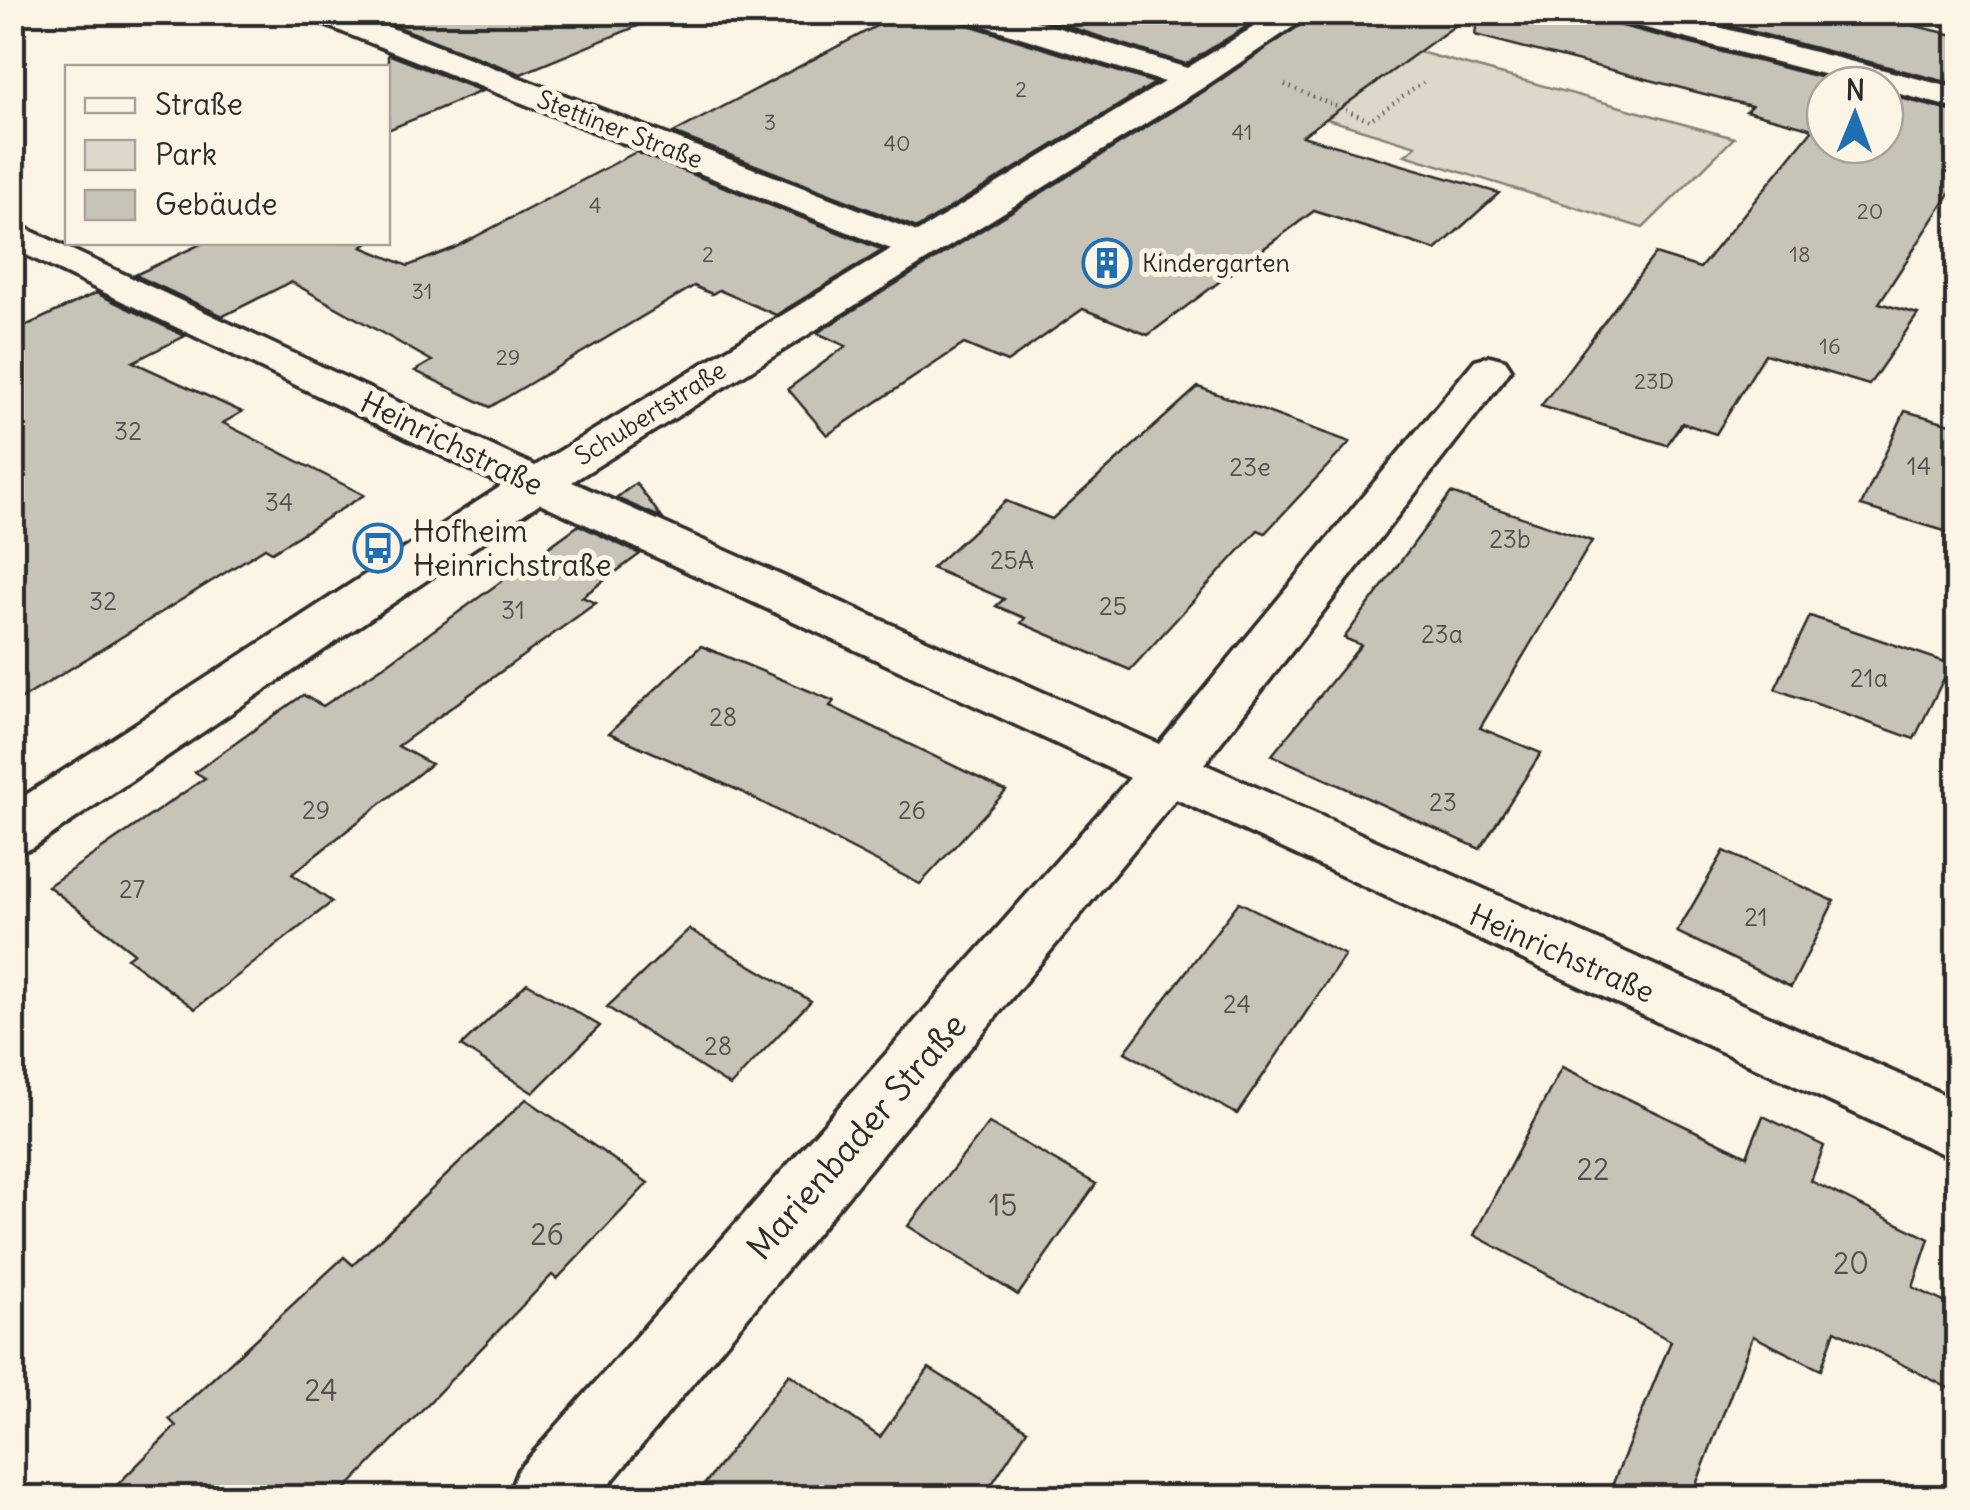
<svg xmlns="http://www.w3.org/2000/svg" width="1970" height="1510" font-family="Delius,sans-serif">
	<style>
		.green { fill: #ded8ca; stroke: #84827a; stroke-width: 2.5 }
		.building { fill: #c8c3b7; stroke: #2b2b2b; stroke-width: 2.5 }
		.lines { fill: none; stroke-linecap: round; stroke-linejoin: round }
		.minor-casing { stroke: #2b2b2b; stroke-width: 7 }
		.path { stroke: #2b2b2b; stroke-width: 4; stroke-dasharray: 1 5; stroke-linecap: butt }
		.minor { fill: #fcf5e5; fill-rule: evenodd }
		.labels { text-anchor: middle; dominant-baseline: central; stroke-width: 10; stroke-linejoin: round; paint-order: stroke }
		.far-number-label { font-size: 22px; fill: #52514e }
		.far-street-label { font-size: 25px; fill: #2b2b2b; stroke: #fcf5e5 }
		.far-poi-label { font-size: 25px; fill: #2b2b2b; stroke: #fcf5e5; text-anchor: start }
		.number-label { font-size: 25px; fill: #52514e }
		.street-label { font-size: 30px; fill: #2b2b2b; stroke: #fcf5e5 }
		.poi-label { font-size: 30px; fill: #2b2b2b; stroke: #fcf5e5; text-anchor: start }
		.near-number-label { font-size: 30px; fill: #52514e }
		.near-street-label { font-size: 35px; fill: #2b2b2b; stroke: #fcf5e5 }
	</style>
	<rect width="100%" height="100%" fill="#fcf5e5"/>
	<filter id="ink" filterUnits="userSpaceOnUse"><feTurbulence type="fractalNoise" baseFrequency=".01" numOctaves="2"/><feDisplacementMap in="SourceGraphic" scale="20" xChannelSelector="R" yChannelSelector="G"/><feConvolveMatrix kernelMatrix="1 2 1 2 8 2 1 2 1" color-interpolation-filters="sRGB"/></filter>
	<g filter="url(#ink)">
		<!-- green -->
		<polygon class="green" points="1372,39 1734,138 1643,228 1405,155 1416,146 1215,85"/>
		<!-- building -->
		<g class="building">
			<polygon points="388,12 667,12 667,14 521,74 388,23"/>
			<polygon points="903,12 956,12 962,23 1155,83 917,228 673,133"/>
			<polygon points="1022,12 1270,12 1186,64"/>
			<polygon points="1319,12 1474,12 1302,136 1499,193 1436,250 1314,211 1148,335 1083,309 1007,362 964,344 827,435 788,389 846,346 817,333 1206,90"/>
			<polygon points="1478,12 1604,12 1610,23 1850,85 1825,85 1825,145 1885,145 1885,94 1958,113 1958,181 1879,303 1918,314 1869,385 1765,354 1716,434 1682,423 1667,445 1541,406 1655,254 1700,268 1813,129 1746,111 1751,106 1475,35"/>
			<polygon points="1677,12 1857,12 1958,36 1958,85"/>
			<polygon points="388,54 482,91 388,130"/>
			<polygon points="636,152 883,250 776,315 719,290 712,294 694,286 490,407 415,371 432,361 291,282 223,316 135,275 205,242 370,242 362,247 408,266 454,248"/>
			<polygon points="96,293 185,336 133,362 242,412 223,423 364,495 272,552 265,548 12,705 12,332"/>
			<polygon points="1198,387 1350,442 1265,533 1258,530 1130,670 1021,623 1025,618 996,606 1004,599 932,568 1006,501 1052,519"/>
			<polygon points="1905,411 1958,426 1958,535 1861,506"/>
			<polygon points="636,483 662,518 616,498"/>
			<polygon points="1451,493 1592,541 1480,728 1541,753 1480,849 1272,755 1361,645 1344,638"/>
			<polygon points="579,525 640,554 582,597 596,603 398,746 431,764 292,874 332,902 195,1009 127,958 134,953 48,886 205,778 195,772 303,695 323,706 387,664"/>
			<polygon points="1810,616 1951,664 1914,739 1775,689"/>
			<polygon points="701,646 834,701 830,706 1006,791 920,884 740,791 609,733"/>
			<polygon points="1724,851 1834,901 1791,987 1677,932"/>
			<polygon points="1239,902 1345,955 1237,1114 1125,1052"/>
			<polygon points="689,929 811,1001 730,1086 607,1007"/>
			<polygon points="527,983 600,1026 533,1093 461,1046"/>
			<polygon points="1562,1067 1747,1156 1763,1116 1824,1146 1811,1181 1929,1239 1913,1287 1958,1309 1958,1393 1835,1330 1821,1370 1753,1336 1691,1498 1607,1498 1671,1341 1474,1235"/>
			<polygon points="526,1099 648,1183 557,1279 552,1275 337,1498 104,1498 176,1426 169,1419 344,1257 353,1265"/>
			<polygon points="989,1123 1096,1184 1018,1295 908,1226"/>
			<polygon points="929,1368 1027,1430 983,1498 694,1498 789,1374 880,1437"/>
		</g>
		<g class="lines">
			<!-- minor casing -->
			<g class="minor-casing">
				<g id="minor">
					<polygon points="306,12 350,12 917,232 1164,82 963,19 959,12 1008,12 1187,68 1278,12 1315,12 1204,87 572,482 1159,744 1475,360 1490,356 1505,360 1511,369 1505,378 1204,764 1958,1101 1958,1161 1176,799 598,1498 507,1498 518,1470 1130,778 540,503 32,848 12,854 12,804 503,485 12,248 12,222 535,466 891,249 310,19"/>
					<polygon points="1607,12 1660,12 1958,89 1958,109 1885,90 1885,85 1865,85 1611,19"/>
				</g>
			</g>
			<!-- path -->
			<polyline class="path" points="1285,85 1370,120 1423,82"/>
			<!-- minor -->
			<use href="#minor" class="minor"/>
		</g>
	</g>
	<!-- icons -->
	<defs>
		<g id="building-ring" transform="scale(2.5)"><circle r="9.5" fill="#fcf5e5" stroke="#1f6fb2" stroke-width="1.5"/><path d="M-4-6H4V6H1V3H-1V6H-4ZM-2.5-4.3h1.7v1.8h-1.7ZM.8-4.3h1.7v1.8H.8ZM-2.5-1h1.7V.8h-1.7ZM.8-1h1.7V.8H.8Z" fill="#1f6fb2"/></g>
		<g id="bus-ring" transform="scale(2.5)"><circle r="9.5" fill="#fcf5e5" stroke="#1f6fb2" stroke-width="1.5"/><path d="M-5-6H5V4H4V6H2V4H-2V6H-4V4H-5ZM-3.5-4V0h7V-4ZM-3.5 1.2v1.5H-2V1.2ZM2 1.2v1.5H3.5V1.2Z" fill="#1f6fb2"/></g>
	</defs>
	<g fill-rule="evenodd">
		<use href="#building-ring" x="1107" y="263"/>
		<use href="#bus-ring" x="378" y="548"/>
	</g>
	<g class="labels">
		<!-- far-number labels -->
		<g class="far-number-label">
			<text x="1021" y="89">2</text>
			<text x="770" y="122">3</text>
			<text x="1242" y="132">41</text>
			<text x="897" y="143">40</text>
			<text x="595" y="205">4</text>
			<text x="1870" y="211">20</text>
			<text x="708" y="254">2</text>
			<text x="1800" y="254">18</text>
			<text x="422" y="291">31</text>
			<text x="1830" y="346">16</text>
			<text x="508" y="357">29</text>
			<text x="1654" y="381">23D</text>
		</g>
		<!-- far-street labels -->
		<g class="far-street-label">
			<text transform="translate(620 129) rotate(21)">Stettiner Straße</text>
			<text transform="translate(650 413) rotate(-32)">Schubertstraße</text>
		</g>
		<!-- far-poi labels -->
		<g class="far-poi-label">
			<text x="1142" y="263">Kindergarten</text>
		</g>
		<!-- number labels -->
		<g class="number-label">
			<text x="128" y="431">32</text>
			<text x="1919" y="466">14</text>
			<text x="1250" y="467">23e</text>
			<text x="279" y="502">34</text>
			<text x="1510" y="539">23b</text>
			<text x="1012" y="560">25A</text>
			<text x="103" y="601">32</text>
			<text x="1113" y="606">25</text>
			<text x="513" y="610">31</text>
			<text x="1442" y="634">23a</text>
			<text x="1869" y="678">21a</text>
			<text x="723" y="717">28</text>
			<text x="1443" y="802">23</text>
			<text x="316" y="810">29</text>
			<text x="912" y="810">26</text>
			<text x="132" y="889">27</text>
			<text x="1756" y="917">21</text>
			<text x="1237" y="1004">24</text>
			<text x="718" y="1046">28</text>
		</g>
		<!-- street labels -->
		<g class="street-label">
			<text transform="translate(452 443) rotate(26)">Heinrichstraße</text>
			<text transform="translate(1562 953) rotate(24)">Heinrichstraße</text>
		</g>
		<!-- poi labels -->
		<g class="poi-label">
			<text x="413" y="531">Hofheim<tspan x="413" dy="34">Heinrichstraße</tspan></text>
		</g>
		<!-- near-number labels -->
		<g class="near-number-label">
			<text x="1593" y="1169">22</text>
			<text x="1003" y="1205">15</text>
			<text x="547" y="1234">26</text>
			<text x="1851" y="1263">20</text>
			<text x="321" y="1390">24</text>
		</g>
		<!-- near-street labels -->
		<g class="near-street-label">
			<text transform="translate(856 1136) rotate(-49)">Marienbader Straße</text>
		</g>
	</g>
	<!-- margin -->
	<rect width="1970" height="1510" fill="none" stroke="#fcf5e5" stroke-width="50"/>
	<rect x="25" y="25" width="1920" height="1460" fill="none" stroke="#2b2b2b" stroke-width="4" filter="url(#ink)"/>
	<!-- legend -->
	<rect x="65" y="65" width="325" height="180" fill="#fcf5e5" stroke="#a8a49b" stroke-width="2.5"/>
	<rect x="85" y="98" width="50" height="15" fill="#fcf5e5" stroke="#a8a49b" stroke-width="2.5"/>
	<text x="155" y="115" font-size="30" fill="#2b2b2b">Straße</text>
	<rect x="85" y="140" width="50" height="30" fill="#ded8ca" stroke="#a8a49b" stroke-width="2.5"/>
	<text x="155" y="165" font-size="30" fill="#2b2b2b">Park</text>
	<rect x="85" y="190" width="50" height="30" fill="#c8c3b7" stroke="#a8a49b" stroke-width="2.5"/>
	<text x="155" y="215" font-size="30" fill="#2b2b2b">Gebäude</text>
	<!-- north arrow -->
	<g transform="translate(1855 115) rotate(1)"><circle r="48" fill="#fcf5e5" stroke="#a8a49b" stroke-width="2.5"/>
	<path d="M0-8L18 38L0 25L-18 38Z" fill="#1f6fb2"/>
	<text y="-15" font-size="28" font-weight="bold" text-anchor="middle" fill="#2b2b2b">N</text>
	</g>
</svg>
